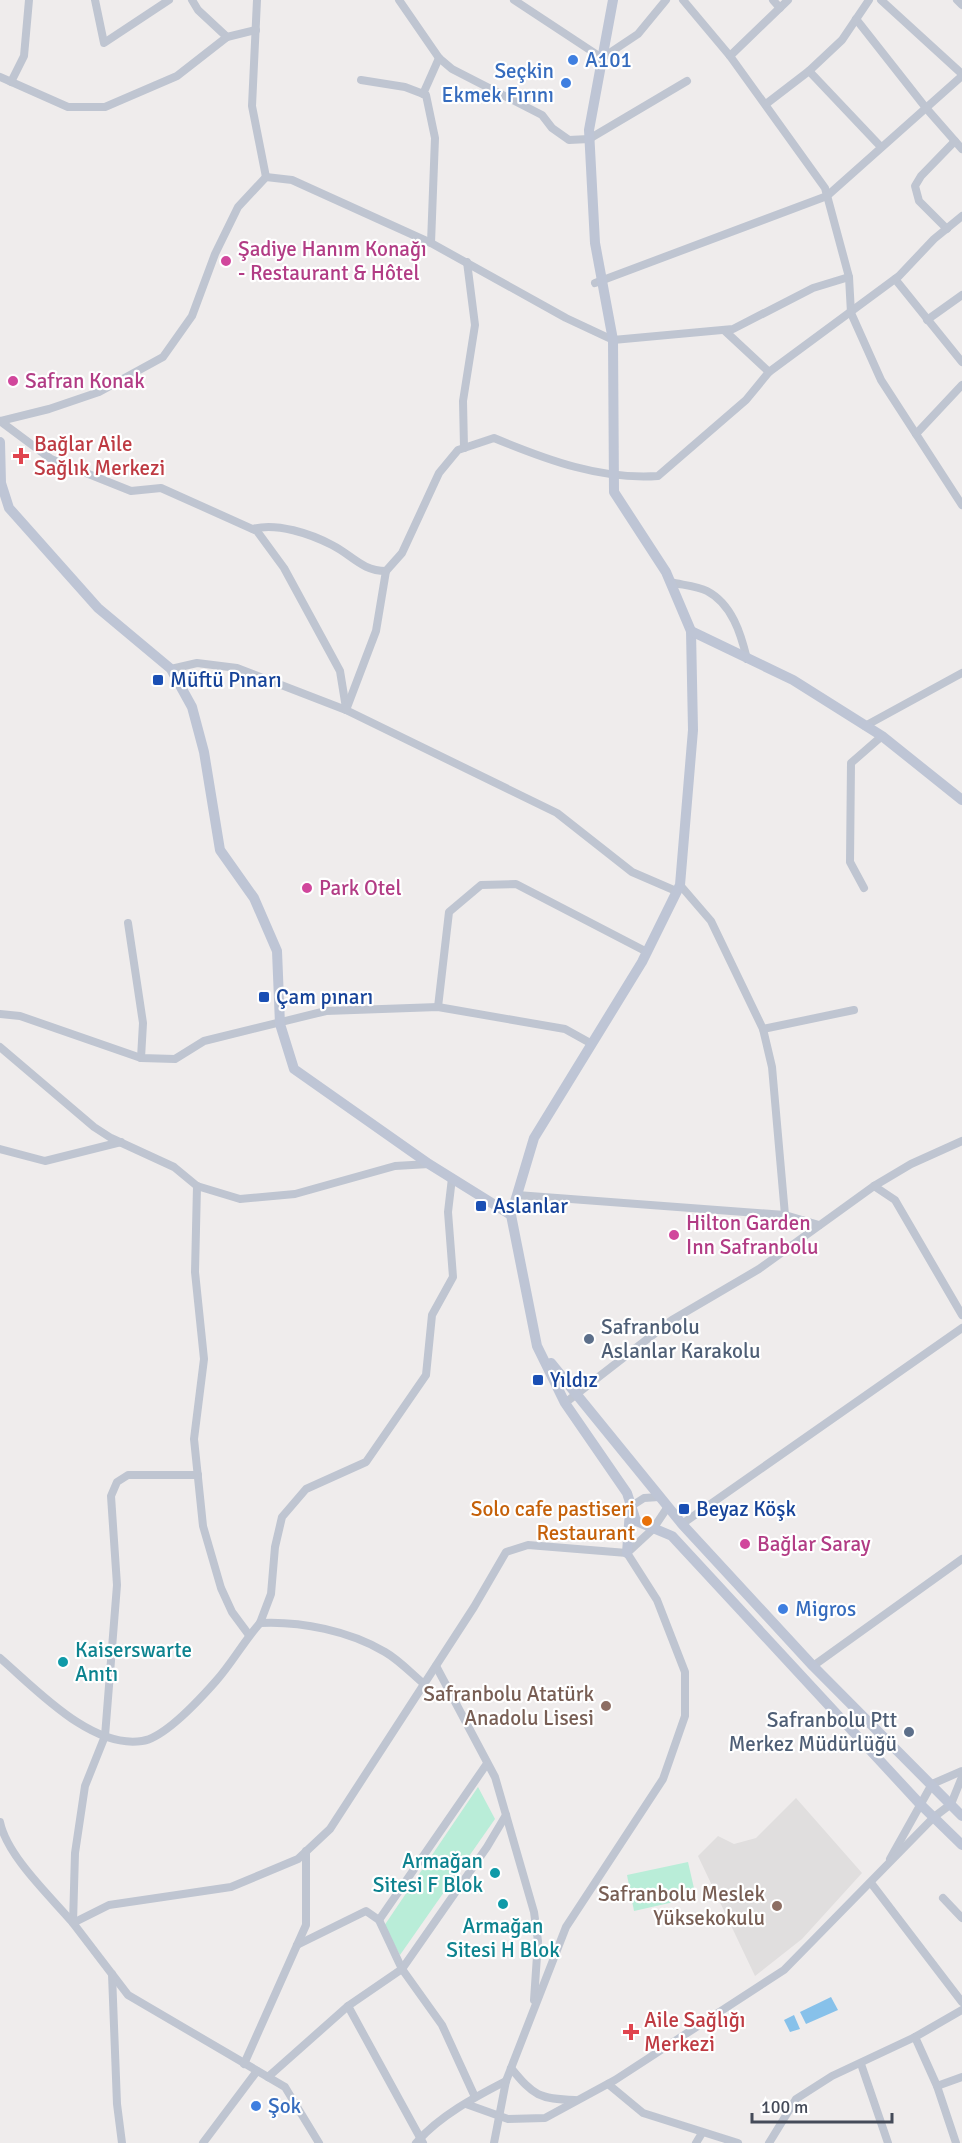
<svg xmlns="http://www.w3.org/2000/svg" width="962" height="2143" font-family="Signika,sans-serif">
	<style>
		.education { fill: #e0dede }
		.green { fill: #b9edd8 }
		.water { fill: #87c1ea }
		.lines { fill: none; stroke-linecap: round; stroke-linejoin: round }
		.street { stroke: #bfc5d1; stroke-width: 8 }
		.secondary { stroke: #bec5d5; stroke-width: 10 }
		.shop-dot { fill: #3f7fe0; stroke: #fff; stroke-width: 2 }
		.hotel-dot { fill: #d1479c; stroke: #fff; stroke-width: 2 }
		.health-dot { fill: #e0444e; stroke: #fff; stroke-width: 2 }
		.transit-dot { fill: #1a4fb4; stroke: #fff; stroke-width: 2 }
		.service-dot { fill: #5c6f8a; stroke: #fff; stroke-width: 2 }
		.food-dot { fill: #e8710a; stroke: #fff; stroke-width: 2 }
		.culture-dot { fill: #0f9aa8; stroke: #fff; stroke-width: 2 }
		.education-dot { fill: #8d6e63; stroke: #fff; stroke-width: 2 }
		.labels { text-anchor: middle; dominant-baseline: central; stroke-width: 4.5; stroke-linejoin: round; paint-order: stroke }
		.shop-label { font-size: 21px; fill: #366cbe; stroke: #fff; text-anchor: start }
		.hotel-label { font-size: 21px; fill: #b23c85; stroke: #fff; text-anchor: start }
		.health-label { font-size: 21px; fill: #be3a42; stroke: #fff; text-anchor: start }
		.transit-label { font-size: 21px; fill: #164399; stroke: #fff; text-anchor: start }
		.service-label { font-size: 21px; fill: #4e5e75; stroke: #fff; text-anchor: start }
		.food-label { font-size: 21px; fill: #c56008; stroke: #fff; text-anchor: end }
		.culture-label { font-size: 21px; fill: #0d838f; stroke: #fff; text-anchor: start }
		.education-label { font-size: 21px; fill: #785e54; stroke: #fff; text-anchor: end }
	</style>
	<rect width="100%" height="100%" fill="#efecec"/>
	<!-- education -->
	<polygon class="education" points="796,1798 862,1873 802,1939 755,1976 698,1856 718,1836 734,1844 756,1838"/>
	<!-- green -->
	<g class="green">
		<polygon points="478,1787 495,1819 400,1955 384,1926"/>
		<polygon points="688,1862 696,1897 634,1911 627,1875"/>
	</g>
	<!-- water -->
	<g class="water">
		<polygon points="831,1997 838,2010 806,2024 800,2012"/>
		<polygon points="794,2015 800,2029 790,2032 784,2020"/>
	</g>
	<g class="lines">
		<!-- street -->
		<g class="street">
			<polyline points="95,0 104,43 169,0"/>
			<polyline points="192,0 198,10 227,37"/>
			<polyline points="257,0 252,106 266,177"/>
			<polyline points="399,0 439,58 452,69 542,115 552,128 569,140 589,139 687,81"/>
			<polyline points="514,0 602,58 638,34 666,0"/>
			<polyline points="683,0 730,56 825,188 849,277 851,313 881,380 962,505"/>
			<polyline points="773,0 780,8"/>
			<polyline points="881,0 962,74"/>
			<polyline points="957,0 962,5"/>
			<polyline points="856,19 926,108 962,149"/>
			<polyline points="730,56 788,0"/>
			<polyline points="809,71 881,147"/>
			<polyline points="0,77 68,107 105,107 177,76 227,37 256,30"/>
			<polyline points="361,80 405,87 426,95 435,138 431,243"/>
			<polyline points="11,82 24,56 29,0"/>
			<polyline points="423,94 439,58"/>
			<polyline points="766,104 809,71 842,40 869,0"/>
			<polyline points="266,177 292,180 431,243 566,318 613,340 733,329 813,288 849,277"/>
			<polyline points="947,229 919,201 915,186 921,176 955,141"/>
			<polyline points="895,279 962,362"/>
			<polyline points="595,283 827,196 962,76"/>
			<polyline points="927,320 962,295"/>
			<polyline points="725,331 769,372"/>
			<polyline points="0,421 51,459 131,491 161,488 257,531 284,568 340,671 346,708"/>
			<polyline points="0,421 49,409 99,392 163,357 192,316 215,254 238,207 266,177"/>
			<polyline points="916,434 962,385"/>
			<polyline points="464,448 463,401 475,325 467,262"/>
			<path d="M253 529C276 522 311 534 332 545 352 555 362 571 386 571"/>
			<path d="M670 582C682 585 697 586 707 591 732 604 741 634 747 659"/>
			<polyline points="171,669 197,663 237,668 346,710 557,813 632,872 676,891"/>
			<path d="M346 710 376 631 386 571 402 553 439 473 458 450 494 438C547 460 601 480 658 476L746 400 769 372 899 276 934 239 962 216"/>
			<polyline points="865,726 962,673"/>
			<polyline points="680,885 711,921 763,1029 772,1067 785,1215"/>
			<polyline points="864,888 850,862 851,763 882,736"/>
			<polyline points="128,923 143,1023 141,1058"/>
			<polyline points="438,1007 449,912 481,885 516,884 647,952"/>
			<polyline points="0,1014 20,1016 141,1058 175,1059 204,1041 326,1011 438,1007 565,1029 592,1044"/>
			<polyline points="763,1029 854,1010"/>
			<polyline points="0,1047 94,1127 111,1138 174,1167 197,1186 240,1199 295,1194 395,1166 429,1164"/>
			<polyline points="0,1149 45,1161 121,1142"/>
			<polyline points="197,1186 195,1272 204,1359 194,1439 203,1526 221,1588 232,1612 249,1635"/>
			<polyline points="874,1186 895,1200 962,1315"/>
			<polyline points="517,1195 785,1215 819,1225"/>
			<polyline points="565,1403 672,1320 759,1269 874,1186 911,1164 962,1141"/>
			<polyline points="198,1475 128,1475 117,1482 111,1496 117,1585 105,1736 85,1786 75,1853 73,1923 128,1995 285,2087 319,2143"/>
			<polyline points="630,1507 644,1498 659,1497"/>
			<polyline points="682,1524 962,1328"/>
			<polyline points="260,1623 271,1594 275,1547 282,1517 306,1489 366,1462 426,1375 432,1315 453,1277 448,1212 452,1178"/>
			<path d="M0 1658C36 1689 91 1749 142 1741 165 1738 201 1698 216 1681 232 1663 244 1641 260 1623 301 1621 350 1631 385 1652 399 1660 412 1674 424 1684"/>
			<polyline points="436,1666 495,1777 534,1912 538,1941 534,2000"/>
			<polyline points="813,1666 962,1559"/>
			<path d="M0 1822C7 1856 50 1896 73 1923L109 1905 231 1887 298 1859 330 1829 474 1607 506 1552 528 1545 627 1553 653 1529 667 1508"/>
			<polyline points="890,1859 932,1784 962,1771"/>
			<polyline points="871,1883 962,2002"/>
			<polyline points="943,1898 962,1918"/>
			<polyline points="379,1920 486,1765"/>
			<polyline points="297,1945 366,1911 379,1920 402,1969 442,2025 475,2097"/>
			<polyline points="112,1974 117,2104 122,2143"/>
			<polyline points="348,2006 423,2143"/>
			<polyline points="915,2037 937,2086"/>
			<polyline points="244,2064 306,1925 306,1851"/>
			<polyline points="861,2064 888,2143"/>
			<path d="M511 2068C534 2096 539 2099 575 2100"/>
			<polyline points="268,2077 348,2006 402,1969 487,1847 506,1815"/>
			<polyline points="608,2084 643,2113 738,2143"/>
			<polyline points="466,2104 508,2119 545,2118 615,2080 784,1970 934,1817 951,1804 962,1777"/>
			<polyline points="203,2143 257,2071"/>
			<path d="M416 2143C439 2116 475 2097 506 2081"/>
			<polyline points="494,2143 506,2081 566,1927 663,1779 685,1716 685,1672 657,1600 627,1553"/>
			<polyline points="696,2143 702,2133"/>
			<polyline points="769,2143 796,2099 832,2076 915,2037 962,2010"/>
			<polyline points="956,2143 937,2086 962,2077"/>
		</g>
		<!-- secondary -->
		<g class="secondary">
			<polyline points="613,0 589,130 595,243 613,340 614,492 666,572 691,631 693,730 680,885 642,962 534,1138 511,1215 537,1346 565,1403 627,1493 636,1521 672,1536 920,1804 962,1845"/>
			<polyline points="0,442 1,483 9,508 98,608 171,669 192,707 204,752 220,850 254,898 277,951 280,1024 294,1069 429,1164 511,1215"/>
			<polyline points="691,631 793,680 882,736 962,800"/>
			<polyline points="551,1363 682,1524 813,1666 962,1816"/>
			<polyline points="627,1553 630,1510"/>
		</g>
	</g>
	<!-- markers -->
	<g class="shop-dot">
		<circle cx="573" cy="60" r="6"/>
		<circle cx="566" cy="83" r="6"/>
		<circle cx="783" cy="1609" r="6"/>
		<circle cx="256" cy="2106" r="6"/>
	</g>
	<g class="hotel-dot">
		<circle cx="226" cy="261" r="6"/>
		<circle cx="13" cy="381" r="6"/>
		<circle cx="307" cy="888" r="6"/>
		<circle cx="674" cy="1235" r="6"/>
		<circle cx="745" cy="1544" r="6"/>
	</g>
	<g class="health-dot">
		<path d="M18 447h6v6h6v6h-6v6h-6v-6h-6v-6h6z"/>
		<path d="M628 2023h6v6h6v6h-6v6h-6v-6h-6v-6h6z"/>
	</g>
	<g class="transit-dot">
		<rect x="152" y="674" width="12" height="12" rx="3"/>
		<rect x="258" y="991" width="12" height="12" rx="3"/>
		<rect x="475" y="1200" width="12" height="12" rx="3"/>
		<rect x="532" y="1374" width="12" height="12" rx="3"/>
		<rect x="678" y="1503" width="12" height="12" rx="3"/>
	</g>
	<g class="service-dot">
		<circle cx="589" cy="1339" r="6"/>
		<circle cx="909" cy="1732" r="6"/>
	</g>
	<circle class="food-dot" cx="647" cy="1521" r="6"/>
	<g class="culture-dot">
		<circle cx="63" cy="1662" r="6"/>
		<circle cx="495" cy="1873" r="6"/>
		<circle cx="503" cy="1904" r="6"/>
	</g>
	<g class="education-dot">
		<circle cx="606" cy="1706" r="6"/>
		<circle cx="777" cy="1906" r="6"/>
	</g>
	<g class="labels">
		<!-- shop labels -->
		<g class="shop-label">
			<text x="585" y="60">A101</text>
			<text x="554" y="71" text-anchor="end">Seçkin<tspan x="554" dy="24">Ekmek Fırını</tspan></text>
			<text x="795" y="1609">Migros</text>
			<text x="268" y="2106">Şok</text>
		</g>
		<!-- hotel labels -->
		<g class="hotel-label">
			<text x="238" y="249">Şadiye Hanım Konağı<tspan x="238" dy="24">- Restaurant &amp; Hôtel</tspan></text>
			<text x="25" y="381">Safran Konak</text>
			<text x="319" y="888">Park Otel</text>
			<text x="686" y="1223">Hilton Garden<tspan x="686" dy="24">Inn Safranbolu</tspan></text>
			<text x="757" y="1544">Bağlar Saray</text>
		</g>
		<!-- health labels -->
		<g class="health-label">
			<text x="34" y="444">Bağlar Aile<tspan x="34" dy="24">Sağlık Merkezi</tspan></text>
			<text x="644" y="2020">Aile Sağlığı<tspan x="644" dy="24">Merkezi</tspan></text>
		</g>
		<!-- transit labels -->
		<g class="transit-label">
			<text x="170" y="680">Müftü Pınarı</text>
			<text x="276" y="997">Çam pınarı</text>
			<text x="493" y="1206">Aslanlar</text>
			<text x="550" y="1380">Yıldız</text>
			<text x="696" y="1509">Beyaz Köşk</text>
		</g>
		<!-- service labels -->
		<g class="service-label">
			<text x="601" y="1327">Safranbolu<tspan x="601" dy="24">Aslanlar Karakolu</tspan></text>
			<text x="897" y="1720" text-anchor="end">Safranbolu Ptt<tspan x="897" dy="24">Merkez Müdürlüğü</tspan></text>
		</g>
		<!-- food labels -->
		<g class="food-label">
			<text x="635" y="1509">Solo cafe pastiseri<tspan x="635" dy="24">Restaurant</tspan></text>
		</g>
		<!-- culture labels -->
		<g class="culture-label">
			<text x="75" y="1650">Kaiserswarte<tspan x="75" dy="24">Anıtı</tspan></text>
			<text x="483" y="1861" text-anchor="end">Armağan<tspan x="483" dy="24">Sitesi F Blok</tspan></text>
			<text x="503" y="1926" text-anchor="middle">Armağan<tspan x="503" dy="24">Sitesi H Blok</tspan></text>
		</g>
		<!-- education labels -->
		<g class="education-label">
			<text x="594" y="1694">Safranbolu Atatürk<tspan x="594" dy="24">Anadolu Lisesi</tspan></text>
			<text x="765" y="1894">Safranbolu Meslek<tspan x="765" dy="24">Yüksekokulu</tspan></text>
		</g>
	</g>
	<!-- scale -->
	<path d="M752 2113v9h140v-9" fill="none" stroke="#454b59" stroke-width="3"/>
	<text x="761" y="2113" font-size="18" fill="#454b59" stroke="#ffffff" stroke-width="4.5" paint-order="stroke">100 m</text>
</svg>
